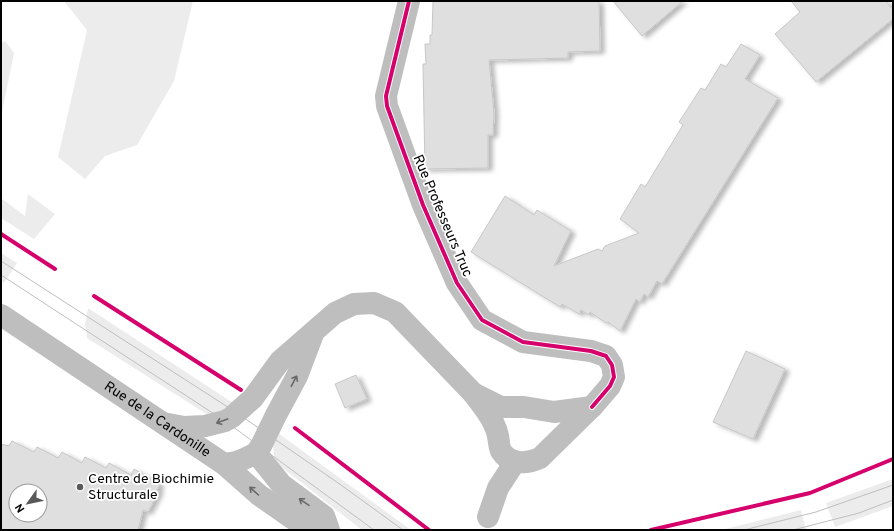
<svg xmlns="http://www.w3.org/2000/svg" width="894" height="531" font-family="Overpass,sans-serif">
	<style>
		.green { fill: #ececec }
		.building { fill: #dfdfdf; stroke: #c7c7c7; fill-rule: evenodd; filter: url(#shadow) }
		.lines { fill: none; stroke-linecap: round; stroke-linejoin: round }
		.minor { stroke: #bebebe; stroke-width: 22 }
		.tram { stroke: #bebebe; stroke-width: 1 }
		.cycleway-casing { stroke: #fff; stroke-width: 6 }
		.cycleway { stroke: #d6006c; stroke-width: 4 }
		.oneway { stroke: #686868 }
		.poi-dot { fill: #595959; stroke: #fff; stroke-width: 1.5 }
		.labels { text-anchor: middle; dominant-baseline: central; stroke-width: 3.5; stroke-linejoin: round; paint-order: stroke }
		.street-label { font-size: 14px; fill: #000; stroke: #fff }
		.poi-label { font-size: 14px; fill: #000; stroke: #fff; text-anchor: start }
	</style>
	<defs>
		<filter id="shadow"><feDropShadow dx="4.5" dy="2.5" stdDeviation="2" flood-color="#0004"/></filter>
	</defs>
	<rect width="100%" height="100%" fill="#fff"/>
	<!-- green -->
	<g class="green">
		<polygon points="64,1 193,1 174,81 137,145 105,156 85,179 58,157 87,30"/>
		<polygon points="5,41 14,53 1,117 1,43"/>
		<polygon points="28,194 55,214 34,239 1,218 1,198 25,216"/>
		<polygon points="1,253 17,263 4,283 1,281"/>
		<polygon points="88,308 233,403 224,410 208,415 87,338 85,324"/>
		<polygon points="278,433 411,530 362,530 275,462 273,447"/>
		<polygon points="893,479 893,506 835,527 826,503"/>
		<polygon points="801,510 806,530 721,530"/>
	</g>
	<!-- building -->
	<g class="building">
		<polygon points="433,1 599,1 600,51 568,52 568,58 489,60 494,113 493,135 488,135 488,168 425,169 423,64 426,64 425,44 430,44 430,35 432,35"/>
		<polygon points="613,1 683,1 642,36"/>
		<polygon points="791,1 886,1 893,10 893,19 816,82 775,34 800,12"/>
		<polygon points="741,44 760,55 745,79 778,98 662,284 657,281 648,297 644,294 640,302 636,299 620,331 608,322 606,323 590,312 589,315 581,310 579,314 562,304 560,307 471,252 505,196 534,215 537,210 571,231 554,266 598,249 602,251 605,246 639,233 620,219 641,184 645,187 683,125 679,122 701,88 705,90 721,64 726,67"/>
		<polygon points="746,351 785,369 753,439 713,422"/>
		<polygon points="356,375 367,399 345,408 335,384"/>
		<path d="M12 441 34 452 37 447 58 458 62 452 82 463 85 457 106 468 109 463 131 475 134 469 160 484 157 490 159 491 148 512 143 510 138 530H1V444L9 446ZM16 491H40V515H16Z"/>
	</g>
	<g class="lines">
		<!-- minor -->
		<g class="minor">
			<polyline points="409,1 386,96 387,106 423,205 457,283 482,320 523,342 591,351 606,356 612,365 614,377 610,386 592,407"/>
			<path id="s1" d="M1 315 224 464 259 495 309 530"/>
			<path d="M473 393 501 407H524L554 412 592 407 540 458C527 464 510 465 501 451 499 447 499 441 498 436 497 431 495 426 493 422 488 412 480 402 473 393Z"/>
			<polyline points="163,423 184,427 205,426 225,421 232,417 253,398 280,361 335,313 354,304 374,303 395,312 473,393"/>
			<polyline points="256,453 281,484 324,516 329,530"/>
			<polyline points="224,464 236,462 244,459 256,453 261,446 276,415 297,376 313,334"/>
			<polyline points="488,517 498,488 515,462"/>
		</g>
		<!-- tram -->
		<g class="tram">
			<polyline points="1,261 237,413 341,485 403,530"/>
			<polyline points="1,275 225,421 374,530"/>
			<polyline points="744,530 816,512 893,485"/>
			<polyline points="793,530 859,513 893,500"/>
		</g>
		<!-- cycleway casing -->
		<g class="cycleway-casing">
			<g id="cycleway">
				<polyline points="409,1 386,96 387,106 423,205 457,283 482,320 523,342 591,351 606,356 612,365 614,377 610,386 592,407"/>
				<polyline points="1,234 55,269"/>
				<polyline points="94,296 241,390"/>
				<polyline points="295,428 429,530"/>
				<polyline points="651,530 810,493 893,459"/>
			</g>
		</g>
		<!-- cycleway -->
		<use href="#cycleway" class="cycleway"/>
	</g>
	<!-- one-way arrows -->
	<defs><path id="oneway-shaft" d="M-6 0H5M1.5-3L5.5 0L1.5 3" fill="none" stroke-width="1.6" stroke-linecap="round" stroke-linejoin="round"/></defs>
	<g class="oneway">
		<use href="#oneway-shaft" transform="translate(294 381) rotate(-62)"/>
		<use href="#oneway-shaft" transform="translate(222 421) rotate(160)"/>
		<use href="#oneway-shaft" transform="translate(254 491) rotate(-138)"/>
		<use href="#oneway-shaft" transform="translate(304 502) rotate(-145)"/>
	</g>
	<!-- markers -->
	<circle class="poi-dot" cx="80" cy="487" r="4"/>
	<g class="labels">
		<!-- street labels -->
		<g class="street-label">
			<text transform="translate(442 216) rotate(67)">Rue Professeurs Truc</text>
			<text stroke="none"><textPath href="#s1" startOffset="188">Rue de la Cardonille</textPath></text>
		</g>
		<!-- poi labels -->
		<g class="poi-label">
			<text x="88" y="479">Centre de Biochimie<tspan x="88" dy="16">Structurale</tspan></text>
		</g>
	</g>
	<!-- border -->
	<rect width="894" height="531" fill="none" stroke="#000000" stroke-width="4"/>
	<!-- north arrow -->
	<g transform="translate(28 503) rotate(237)"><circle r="19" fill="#ffffff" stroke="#999999"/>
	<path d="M0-3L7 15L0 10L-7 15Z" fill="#595959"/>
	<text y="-6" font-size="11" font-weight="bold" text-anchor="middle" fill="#000000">N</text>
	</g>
</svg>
